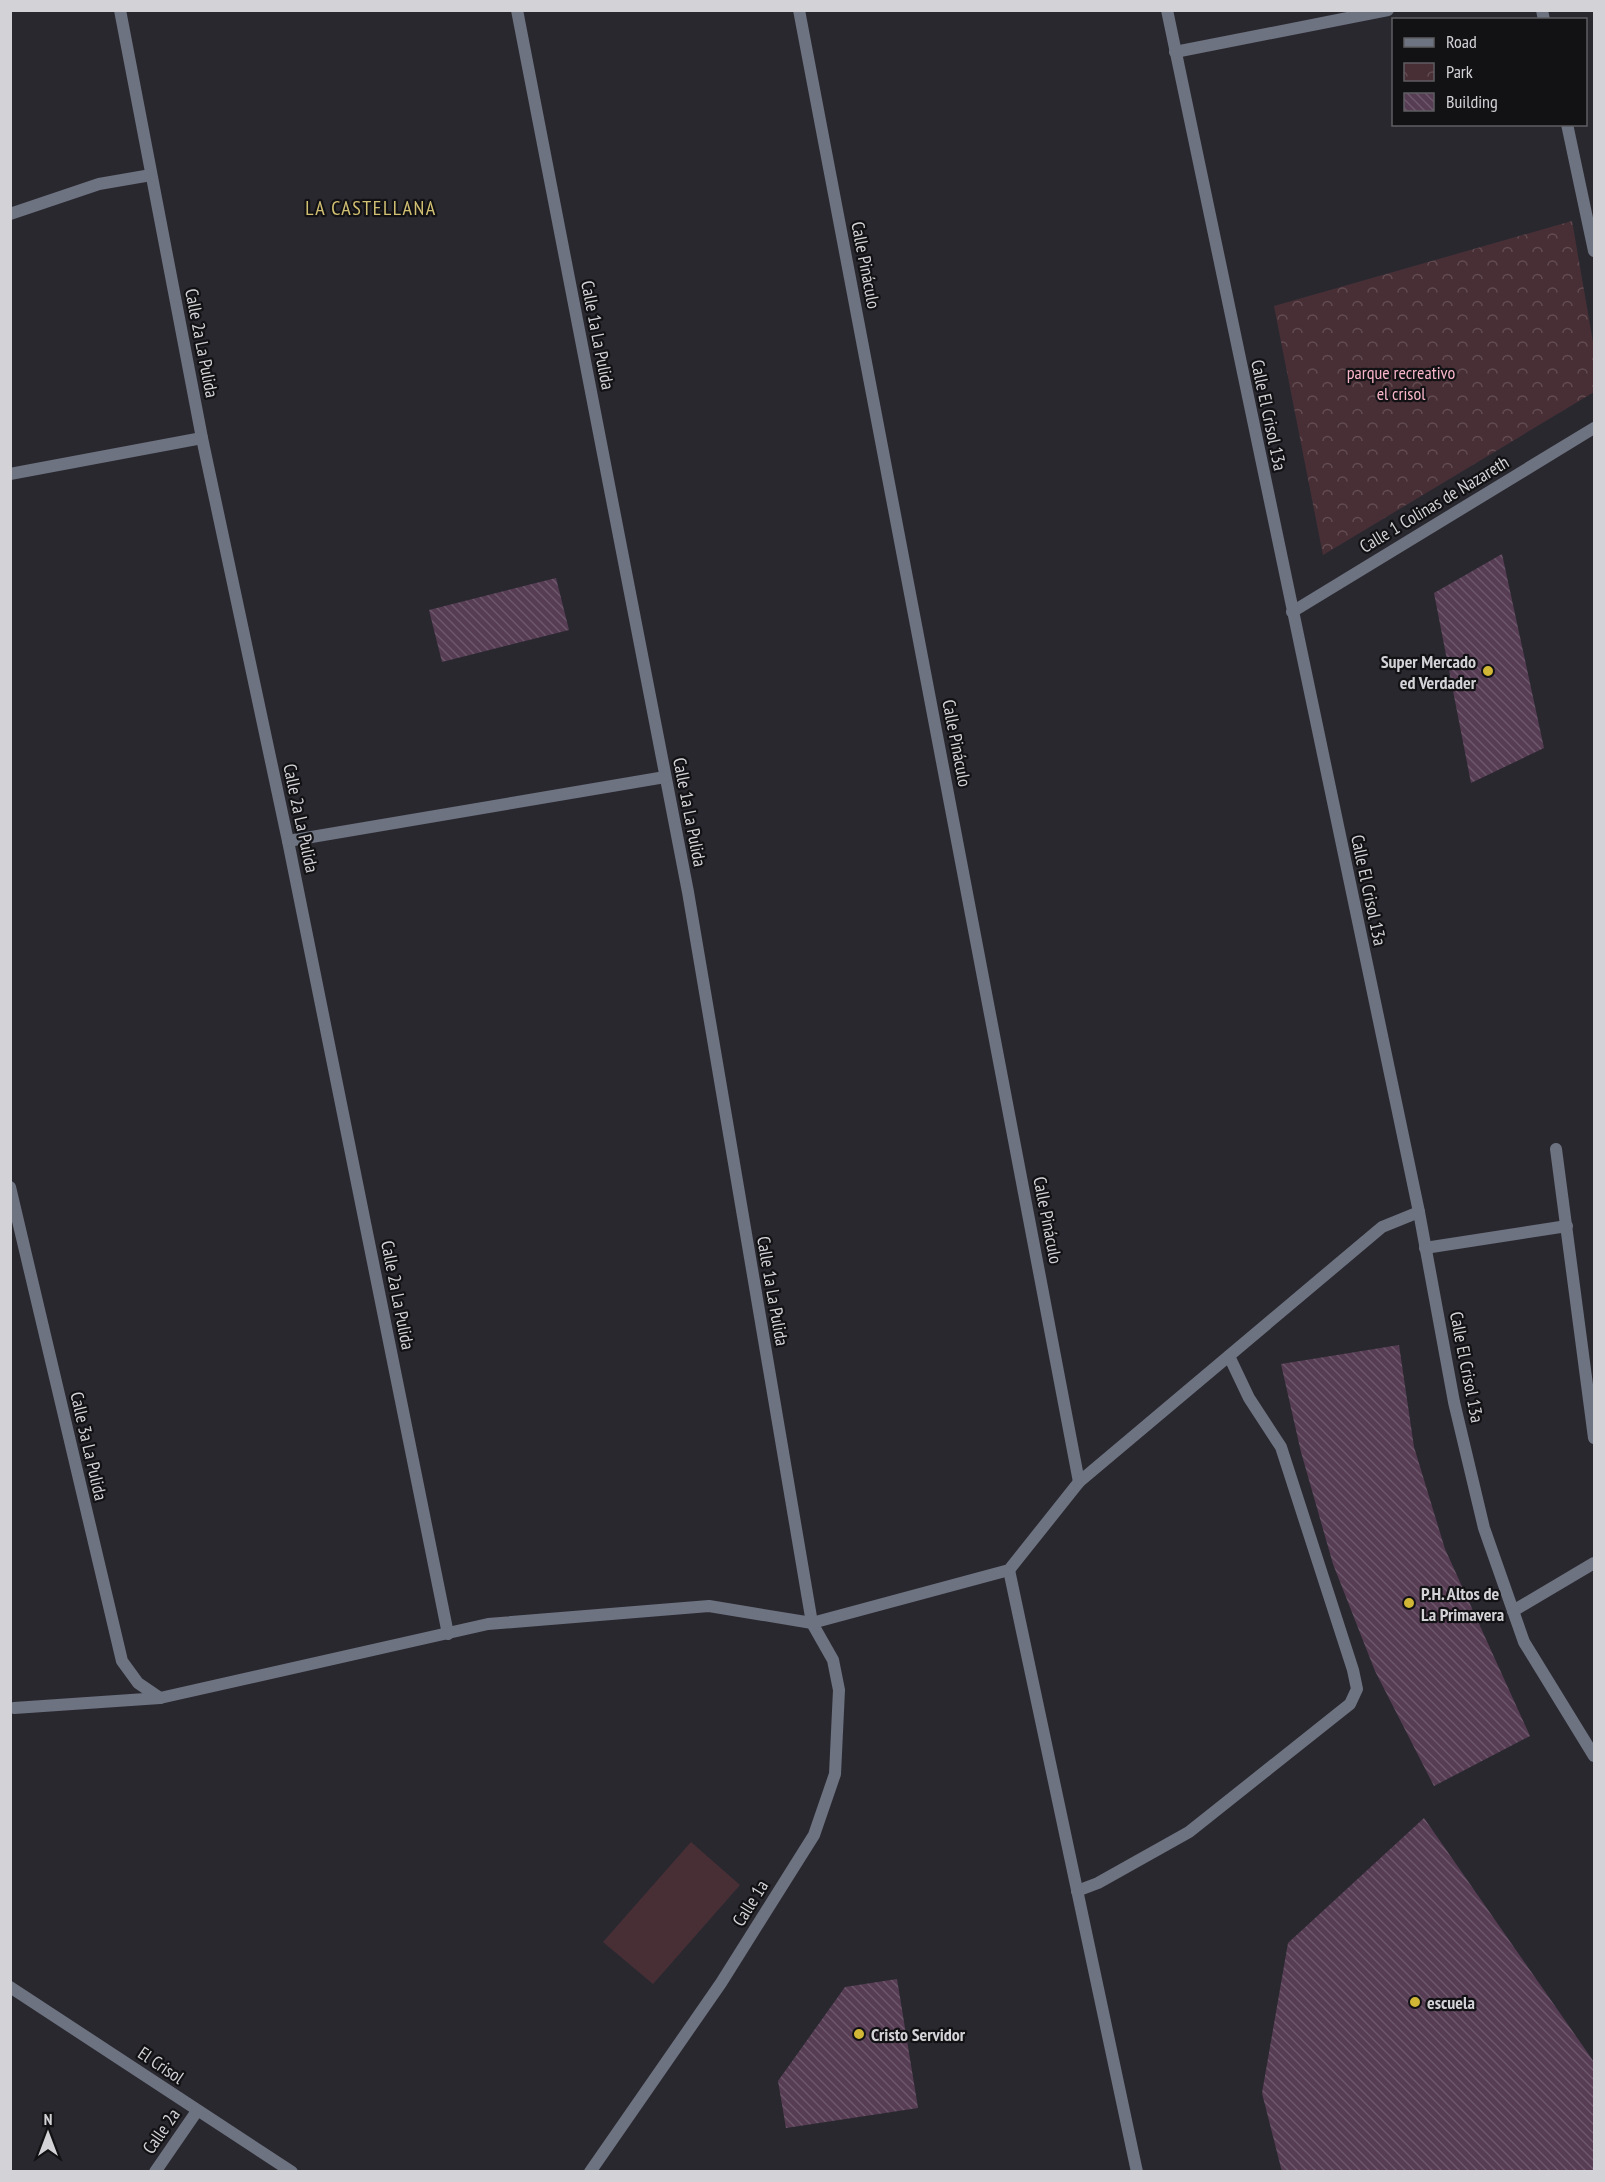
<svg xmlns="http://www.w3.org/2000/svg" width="1605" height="2182" font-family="'PT Sans Narrow',sans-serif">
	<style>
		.grass { fill: #482f36 }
		.park { fill: url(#park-crowns) }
		.building { fill: url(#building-back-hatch) }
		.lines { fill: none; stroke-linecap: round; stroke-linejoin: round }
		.service { stroke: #6d7381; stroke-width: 12 }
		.minor { stroke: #6d7381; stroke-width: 12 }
		.tertiary { stroke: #6d7381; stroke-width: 12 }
		.poi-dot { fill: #d0b736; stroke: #121114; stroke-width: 2 }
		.labels { text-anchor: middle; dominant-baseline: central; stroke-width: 4.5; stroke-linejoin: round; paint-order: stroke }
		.street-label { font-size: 18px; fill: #d3d2d6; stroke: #121114 }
		.park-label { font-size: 18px; fill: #f9b6c8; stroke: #121114 }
		.poi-label { font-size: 18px; font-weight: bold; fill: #d3d2d6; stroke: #121114; text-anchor: start }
		.neighbourhood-label { font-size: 20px; letter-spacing: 1.5px; fill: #d1c073; stroke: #121114 }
	</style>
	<defs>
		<pattern id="park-crowns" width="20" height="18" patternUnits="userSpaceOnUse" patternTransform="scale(1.5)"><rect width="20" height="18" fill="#482f36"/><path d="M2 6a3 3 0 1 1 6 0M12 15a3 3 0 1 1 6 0" fill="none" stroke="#624c52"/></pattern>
		<pattern id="building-back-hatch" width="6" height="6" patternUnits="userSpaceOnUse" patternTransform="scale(1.5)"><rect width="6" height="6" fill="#563d54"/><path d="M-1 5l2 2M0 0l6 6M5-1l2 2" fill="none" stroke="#6d586c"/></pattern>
	</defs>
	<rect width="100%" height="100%" fill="#2a282f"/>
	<!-- grass -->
	<polygon class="grass" points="691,1842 740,1885 653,1984 603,1942"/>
	<!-- park -->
	<polygon class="park" points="1572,221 1594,348 1594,392 1323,555 1274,306"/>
	<!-- building -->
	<g class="building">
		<polygon points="1502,554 1544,748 1471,783 1434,593"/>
		<polygon points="556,578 569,630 442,662 429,610"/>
		<polygon points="1399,1345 1414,1447 1445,1549 1530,1736 1434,1786 1375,1671 1333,1564 1301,1452 1281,1364"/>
		<polygon points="1424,1818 1594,2062 1594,2172 1282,2172 1262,2093 1288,1943"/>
		<polygon points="897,1979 918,2108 786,2128 778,2081 845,1987"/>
	</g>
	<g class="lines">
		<!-- service -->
		<g class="service">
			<polyline points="1556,1149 1594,1438"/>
			<polyline points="1425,1248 1567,1226"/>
			<polyline points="1513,1611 1594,1563"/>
			<polyline points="1077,1891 1098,1883 1189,1832 1350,1704 1357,1689 1353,1670 1281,1447 1249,1398 1229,1356"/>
		</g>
		<!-- minor -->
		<g class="minor">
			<polyline points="120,10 202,438 288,841 448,1634"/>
			<polyline points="517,10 688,892 812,1623 833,1660 839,1690 835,1774 814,1835 721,1983 590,2172"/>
			<polyline points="799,10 1079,1482"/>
			<polyline points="1542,10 1544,20"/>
			<polyline points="1175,52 1388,10"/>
			<polyline points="1567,124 1594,251"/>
			<polyline points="10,214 99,184 151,175"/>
			<polyline points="10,474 202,438"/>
			<polyline points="1292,612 1594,428"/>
			<polyline points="288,841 665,777"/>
			<polyline points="10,1187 122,1661 138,1683 160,1698"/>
			<polyline points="1009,1570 1137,2172"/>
			<polyline points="14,1708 160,1698 488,1624 709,1606 812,1623 1009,1570 1079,1482 1382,1227 1419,1212"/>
			<polyline points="10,1987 292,2172"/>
			<polyline points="155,2172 197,2111"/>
		</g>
		<!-- tertiary -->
		<polyline class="tertiary" points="1167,10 1419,1212 1454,1402 1484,1528 1524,1642 1594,1756"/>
	</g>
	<!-- markers -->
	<g class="poi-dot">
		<circle cx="1488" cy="671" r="6"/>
		<circle cx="1409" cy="1603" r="6"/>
		<circle cx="1415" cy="2002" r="6"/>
		<circle cx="859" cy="2034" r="6"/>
	</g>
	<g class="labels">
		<!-- street labels -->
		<g class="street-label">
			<text transform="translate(866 265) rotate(79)">Calle Pináculo</text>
			<text transform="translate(598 335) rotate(79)">Calle 1a La Pulida</text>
			<text transform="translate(202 343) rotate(79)">Calle 2a La Pulida</text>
			<text transform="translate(1269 415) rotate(78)">Calle El Crisol 13a</text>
			<text transform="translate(1434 504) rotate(-31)">Calle 1 Colinas de Nazareth</text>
			<text transform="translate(957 743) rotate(79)">Calle Pináculo</text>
			<text transform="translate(690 812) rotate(79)">Calle 1a La Pulida</text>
			<text transform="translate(301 818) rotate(78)">Calle 2a La Pulida</text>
			<text transform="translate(1369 890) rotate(78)">Calle El Crisol 13a</text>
			<text transform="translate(1048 1220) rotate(79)">Calle Pináculo</text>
			<text transform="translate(773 1291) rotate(80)">Calle 1a La Pulida</text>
			<text transform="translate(398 1295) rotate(79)">Calle 2a La Pulida</text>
			<text transform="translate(1467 1367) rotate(79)">Calle El Crisol 13a</text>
			<text transform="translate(89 1446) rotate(77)">Calle 3a La Pulida</text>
			<text transform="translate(750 1903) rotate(-58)">Calle 1a</text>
			<text transform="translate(161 2065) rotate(34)">El Crisol</text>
			<text transform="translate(161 2131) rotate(-55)">Calle 2a</text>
		</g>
		<!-- park labels -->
		<g class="park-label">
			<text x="1401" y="372">parque recreativo<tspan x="1401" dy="21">el crisol</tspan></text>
		</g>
		<!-- poi labels -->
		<g class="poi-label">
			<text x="1476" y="661" text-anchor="end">Super Mercado<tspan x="1476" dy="21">ed Verdader</tspan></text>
			<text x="1421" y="1593">P.H. Altos de<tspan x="1421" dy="21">La Primavera</tspan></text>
			<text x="1427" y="2002">escuela</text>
			<text x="871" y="2034">Cristo Servidor</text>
		</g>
		<!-- neighbourhood labels -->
		<g class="neighbourhood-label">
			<text x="371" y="208">LA CASTELLANA</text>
		</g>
	</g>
	<!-- border -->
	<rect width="1605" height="2182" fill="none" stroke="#d3d2d6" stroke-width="24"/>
	<!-- legend -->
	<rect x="1392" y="18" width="195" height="108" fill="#121114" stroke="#5f5e62" stroke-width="1.5"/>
	<rect x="1404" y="38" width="30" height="9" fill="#6d7381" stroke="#5f5e62" stroke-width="1.5"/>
	<text x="1446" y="48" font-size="18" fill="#d3d2d6">Road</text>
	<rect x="1404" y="63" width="30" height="18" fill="url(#park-crowns)" stroke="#5f5e62" stroke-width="1.5"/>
	<text x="1446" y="78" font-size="18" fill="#d3d2d6">Park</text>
	<rect x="1404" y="93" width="30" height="18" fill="url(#building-back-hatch)" stroke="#5f5e62" stroke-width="1.5"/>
	<text x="1446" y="108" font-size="18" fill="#d3d2d6">Building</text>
	<!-- north arrow -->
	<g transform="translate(48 2134)" stroke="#121114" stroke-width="4.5" paint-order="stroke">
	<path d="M0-4.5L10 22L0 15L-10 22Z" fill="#d3d2d6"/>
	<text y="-9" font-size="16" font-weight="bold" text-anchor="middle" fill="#d3d2d6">N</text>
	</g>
</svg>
